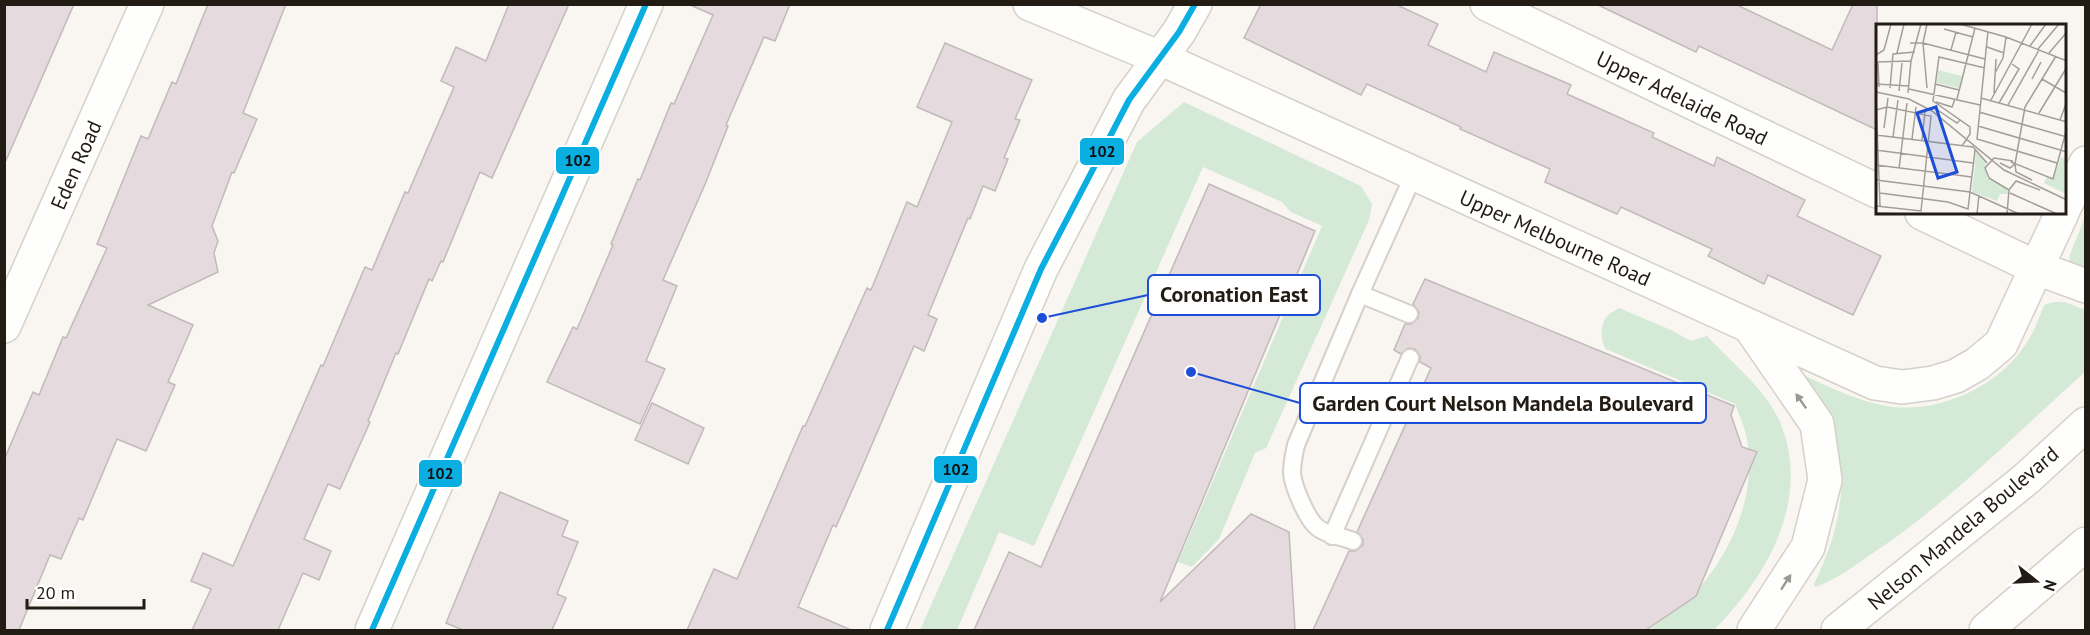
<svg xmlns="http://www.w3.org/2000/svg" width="2090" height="635" font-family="'PT Sans',sans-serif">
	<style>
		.green { fill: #d5e9d7 }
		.building { fill: #e5dadd; stroke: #c0baba; stroke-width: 1.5 }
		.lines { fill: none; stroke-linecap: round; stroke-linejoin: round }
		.service-casing { stroke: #d5d0c9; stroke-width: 20 }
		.minor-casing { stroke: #d5d0c9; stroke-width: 36 }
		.motorway-casing { stroke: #d5d0c9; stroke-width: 36 }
		.service { stroke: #fefefd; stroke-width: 16 }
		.minor { stroke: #fefefd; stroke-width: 33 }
		.motorway { stroke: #fefefd; stroke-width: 33 }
		.bus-1-casing { stroke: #fff; stroke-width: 10 }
		.bus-1 { stroke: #0baee0; stroke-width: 6 }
		.oneway { fill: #9b9894 }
		.labels { text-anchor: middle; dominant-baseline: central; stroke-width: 5; stroke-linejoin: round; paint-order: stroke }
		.street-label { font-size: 21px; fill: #221c14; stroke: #fff }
		.inset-road { fill: none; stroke: #a39e98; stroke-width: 1.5 }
		.view { fill: #1d4ed8; fill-opacity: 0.15; stroke: #1d4ed8; stroke-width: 3 }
		.inset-edge { fill: none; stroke: #221c14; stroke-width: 3 }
		.leader { fill: none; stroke: #1d4ed8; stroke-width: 2 }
		.callout-dot { fill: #1d4ed8; stroke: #fff; stroke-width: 2 }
		.callout { fill: #fff; stroke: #1d4ed8; stroke-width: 2 }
		.callout-label { font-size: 22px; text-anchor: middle; font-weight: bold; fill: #221c14 }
		.line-badge { stroke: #fff; stroke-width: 2 }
		.pale-badge-label { font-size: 16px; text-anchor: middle; font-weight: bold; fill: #111 }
	</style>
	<rect width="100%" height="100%" fill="#f9f5f0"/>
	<!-- green -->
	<g class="green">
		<polygon points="1184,102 1361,186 1372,204 1369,220 1266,448 1255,453 1219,539 1192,567 1178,562 1322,226 1291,212 1282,202 1203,167 1034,546 999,532 957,630 920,630 1137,142"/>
		<polygon points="2085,217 2085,270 2077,268 2070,262 2069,257"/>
		<path d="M2054 302H2065L2085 310V372C2014 435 1947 505 1867 557 1851 568 1834 581 1815 587L1814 584C1834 543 1850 492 1836 446 1830 425 1812 396 1803 375 1832 388 1861 403 1893 407 1943 412 2001 385 2027 342 2035 330 2039 318 2044 305Z"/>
		<path d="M1619 308 1671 330 1691 341 1707 336C1730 361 1767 391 1780 422 1812 499 1767 577 1714 630H1650C1667 615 1691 599 1705 581 1736 542 1756 490 1747 439 1745 428 1739 415 1735 404L1606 349C1600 340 1600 325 1607 316 1610 313 1616 310 1619 308Z"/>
	</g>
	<!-- building -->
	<g class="building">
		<polygon points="4,4 74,4 4,165"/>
		<polygon points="208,4 286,4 243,113 257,119 234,173 232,172 212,226 218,241 214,253 218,272 148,305 193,325 168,382 175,385 146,451 117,439 83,520 79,518 61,559 50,555 19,630 4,630 4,460 33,392 39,395 63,337 66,338 107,248 97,244 141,136 148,139 172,82 176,84"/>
		<polygon points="509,4 569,4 492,178 480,172 443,262 441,261 432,281 429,279 398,354 396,353 368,421 370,422 340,489 328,484 304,539 331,551 319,580 303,573 278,630 192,630 211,589 191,581 203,553 233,566 321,365 323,366 365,267 372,270 405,192 408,193 454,87 441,81 456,47 486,61"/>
		<polygon points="688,4 790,4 775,41 764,37 726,125 728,126 706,182 663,280 677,286 646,361 665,369 640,424 547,382 573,327 577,329 613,245 611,244 638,179 640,180 671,103 674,104 713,15"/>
		<polygon points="1261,4 1395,4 1438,24 1428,45 1486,72 1494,52 1571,85 1567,94 1654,133 1652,137 1714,166 1717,157 1805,200 1797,216 1881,256 1853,315 1768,275 1764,284 1708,256 1712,249 1621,207 1617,214 1545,182 1550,169 1460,129 1461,127 1367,84 1361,95 1244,38"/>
		<polygon points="1596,4 1735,4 1832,50 1853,4 1877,4 1877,130 1699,46 1696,52"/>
		<polygon points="945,43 1032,80 1015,119 1020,120 1004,158 1008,159 995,191 983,186 970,219 968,218 928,315 937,319 924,351 914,346 861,470 836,527 833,525 798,607 851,630 687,630 714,569 737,579 803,426 805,426 867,288 871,290 907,202 917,207 952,122 917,107"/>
		<polygon points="1209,184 1315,231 1160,602 1251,514 1289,532 1295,630 974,630 1009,552 1041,567"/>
		<polygon points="1425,279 1734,406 1731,415 1742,447 1757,452 1696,596 1646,630 1313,630 1349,551 1355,551 1363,545 1363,539 1357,532 1431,368 1420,362 1420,356 1415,349 1408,348 1401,354 1394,350 1405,324 1411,324 1418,318 1419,312 1413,304"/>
		<polygon points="652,403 704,428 688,464 635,440"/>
		<polygon points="500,492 568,521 562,536 578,542 557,594 566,598 552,630 463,630 446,623"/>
	</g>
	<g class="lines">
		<!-- service casing -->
		<g class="service-casing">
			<g id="service">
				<polyline points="1360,294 1414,174"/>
				<polyline points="1332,536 1410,358"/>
				<path d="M1353 541C1341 536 1329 536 1318 528 1307 520 1293 486 1292 473 1292 463 1294 454 1296 445L1360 294 1409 314"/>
			</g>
		</g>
		<!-- minor casing -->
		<g class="minor-casing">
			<g id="minor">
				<polyline points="1030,4 1160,58 1875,383 1902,387 1933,383 1956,376 1977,364 2001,344 2062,213"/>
				<polyline points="1487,4 1877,191"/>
				<polyline points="2064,208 2086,163"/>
				<polyline points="1922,213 2037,268"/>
				<polyline points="4,326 147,4"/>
				<polyline points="372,630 646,4"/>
				<polyline points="887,630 1041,269 1129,100 1179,32 1195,4"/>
			</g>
		</g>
		<!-- motorway casing -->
		<g class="motorway-casing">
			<g id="motorway">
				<polyline points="2037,268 2086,286"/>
				<polyline points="1750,327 1817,424 1825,480 1808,547 1754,630"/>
				<polyline points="1838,630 2026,479 2086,424"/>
				<polyline points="1986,630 2086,544"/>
			</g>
		</g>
		<!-- service -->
		<use href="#service" class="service"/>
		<!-- minor -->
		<use href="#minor" class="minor"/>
		<!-- motorway -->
		<use href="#motorway" class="motorway"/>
		<!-- bus-1 casing -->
		<g class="bus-1-casing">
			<g id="bus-1">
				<polyline points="372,630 646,4"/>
				<polyline points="887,630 1041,269 1129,100 1179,32 1195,4"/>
			</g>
		</g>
		<!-- bus-1 -->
		<use href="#bus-1" class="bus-1"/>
	</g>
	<!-- one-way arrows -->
	<defs><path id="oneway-solid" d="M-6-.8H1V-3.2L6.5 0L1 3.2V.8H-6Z" transform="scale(1.5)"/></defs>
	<g class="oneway">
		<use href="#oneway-solid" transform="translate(1801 401) rotate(-125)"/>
		<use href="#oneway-solid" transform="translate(1786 582) rotate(-57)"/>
	</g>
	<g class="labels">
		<!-- street labels -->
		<g class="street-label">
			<text transform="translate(1682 98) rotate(26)">Upper Adelaide Road</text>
			<text transform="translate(76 165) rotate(-66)">Eden Road</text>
			<text transform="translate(1555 238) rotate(24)">Upper Melbourne Road</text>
			<text transform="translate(1963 528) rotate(-40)">Nelson Mandela Boulevard</text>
		</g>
	</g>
	<!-- overview -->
	<g transform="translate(1876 24)">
		<rect width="190" height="190" fill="#f9f5f0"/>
		<path d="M62 46 86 52 83 64 61 59ZM100 128 109 137 111 154 130 163 133 170H124L121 177 96 168ZM185 133 190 135V170L168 159 171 153 177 156Z" fill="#d5e9d7"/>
		<path class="inset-road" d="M51 0 47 19 51 64M84 0 130 13 191 37M68 5 97 13M112 7 101 115 181 139M34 19H47L109 35M154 22 170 0M111 23 128 29M162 25 183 0M75 26 80 8M21 29 28 0M173 29 191 8M0 31 8 26 15 0M0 38 35 37M2 39 3 63M119 49 127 34 130 13M156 55 165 38M166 55 190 69M0 60 33 62M59 60 83 66M14 64 17 30 39 28M33 65 104 81M23 67 26 39M0 68 33 75 56 87 128 146 191 176M32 69 35 37 45 0M118 69 120 35M0 72 4 182M105 74 191 98M81 75 99 4M115 76 156 0M60 78 76 83 79 75M123 79 143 45 136 40M132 81 163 26M60 85 81 99 84 96M0 86 11 83 55 92 45 187 0 182M103 88 191 113M163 89 191 43M184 96 191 77M102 102 191 128M8 104 12 74M0 111 97 123 111 139M17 113 22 76M36 115 40 83M46 116 49 88M86 122 94 110V103L57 77 63 33 109 44M0 126 97 139M135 138 177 155 191 104M124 139 134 144 139 140 140 148 156 156M139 140 149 83 180 32M0 141 96 153M23 145 31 79M0 156 94 168 143 190M133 166 140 157 164 166M4 169 72 178 92 185 99 126M134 169 181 190M0 189 28 190M101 190 103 171M131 190 133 166 113 154 109 144 118 134 137 137"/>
		<path class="view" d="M60 83 81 148 62 154 41 89Z"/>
		<rect width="190" height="190" class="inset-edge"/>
	</g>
	<!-- callouts -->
	<path class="leader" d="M1042 318L1148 295M1191 372L1300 403"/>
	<g class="callout-dot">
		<circle cx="1042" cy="318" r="6"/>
		<circle cx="1191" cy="372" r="6"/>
	</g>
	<g class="callout">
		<rect x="1148" y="275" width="172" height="40" rx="6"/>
		<rect x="1300" y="383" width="406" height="40" rx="6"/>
	</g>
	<g class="callout-label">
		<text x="1234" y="302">Coronation East</text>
		<text x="1503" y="411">Garden Court Nelson Mandela Boulevard</text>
	</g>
	<g class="line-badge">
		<rect x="1079" y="137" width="46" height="29" rx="6" fill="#0baee0"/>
		<rect x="555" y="146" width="45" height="29" rx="6" fill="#0baee0"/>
		<rect x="933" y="455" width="45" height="29" rx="6" fill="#0baee0"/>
		<rect x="418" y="459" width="45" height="29" rx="6" fill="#0baee0"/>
	</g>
	<g class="pale-badge-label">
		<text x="1102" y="157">102</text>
		<text x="578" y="166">102</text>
		<text x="956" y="475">102</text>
		<text x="440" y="479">102</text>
	</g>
	<!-- border -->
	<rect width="2090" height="635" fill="none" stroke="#221c14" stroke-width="12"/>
	<!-- north arrow -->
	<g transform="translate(2036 581) rotate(108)" stroke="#ffffff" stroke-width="4.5" paint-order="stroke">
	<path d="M0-4.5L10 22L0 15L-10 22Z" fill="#221c14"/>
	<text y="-9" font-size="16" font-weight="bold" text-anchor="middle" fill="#221c14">N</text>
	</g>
	<!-- scale -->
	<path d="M27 599v9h117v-9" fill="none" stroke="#221c14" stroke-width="3"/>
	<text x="36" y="599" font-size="18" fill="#221c14" stroke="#ffffff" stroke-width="4.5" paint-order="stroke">20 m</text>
</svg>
